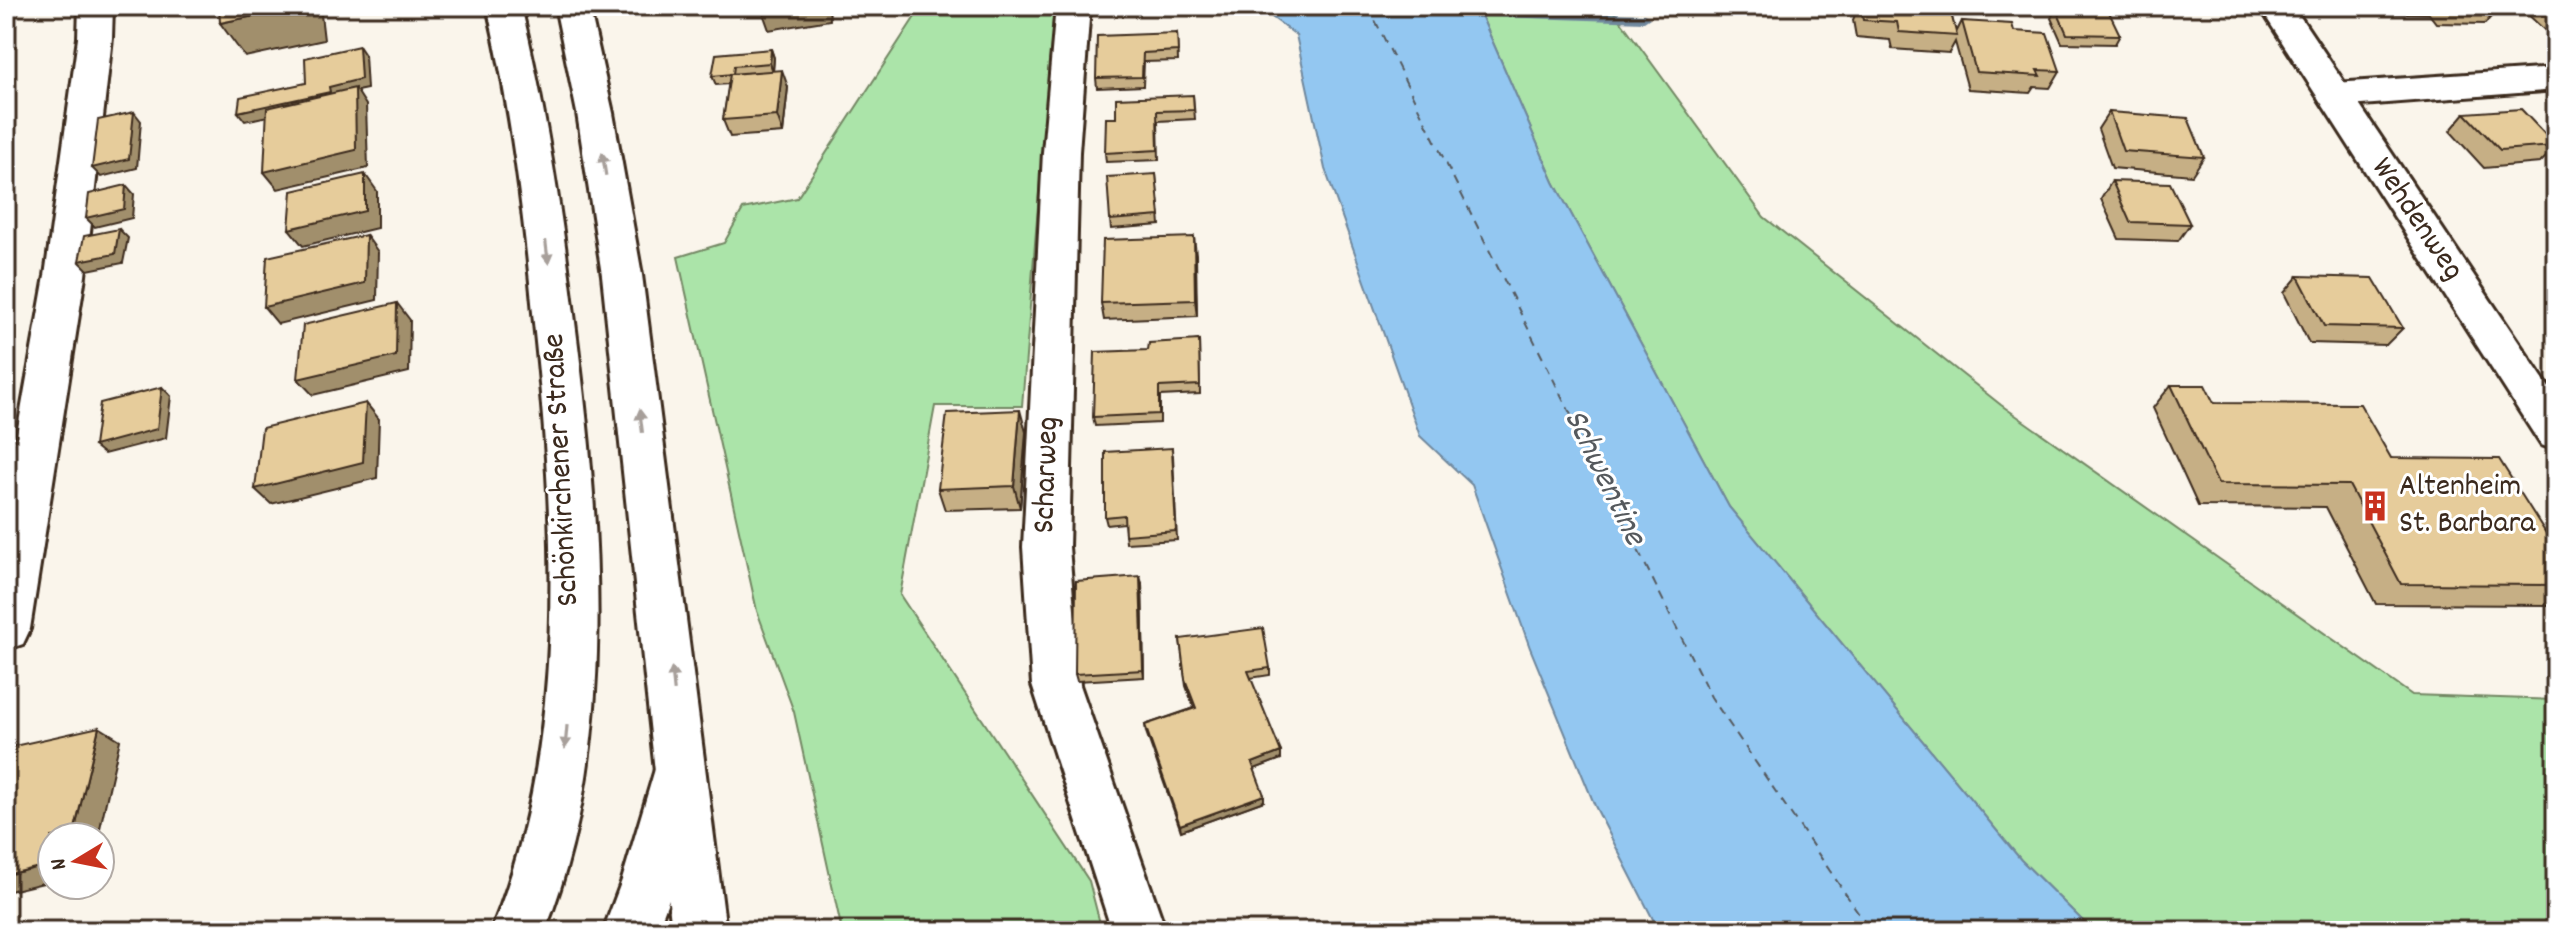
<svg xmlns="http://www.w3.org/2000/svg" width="2562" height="937" font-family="Dekko,sans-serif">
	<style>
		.green { fill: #abe4a9; stroke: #738764; stroke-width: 2 }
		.water { fill: #93c7f1; stroke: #70889d; stroke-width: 2 }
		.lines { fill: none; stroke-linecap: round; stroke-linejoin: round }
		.stream { fill: #70889d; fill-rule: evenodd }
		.ferry { stroke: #55595d; stroke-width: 2; stroke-dasharray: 9 7; stroke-linecap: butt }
		.minor-casing { stroke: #3b2a1e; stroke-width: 6 }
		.major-casing { stroke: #3b2a1e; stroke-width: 6 }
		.minor { fill: #fff; fill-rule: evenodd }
		.major { fill: #fff; fill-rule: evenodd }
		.wall { fill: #c6af85; stroke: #3b2a1e; stroke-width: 2 }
		.shaded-wall { fill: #a18f6c; stroke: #3b2a1e; stroke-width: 2 }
		.building { fill: #e6cc9b; stroke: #3b2a1e; stroke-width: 2 }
		.oneway { fill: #a79f9a }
		.labels { text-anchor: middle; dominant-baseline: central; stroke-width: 6; stroke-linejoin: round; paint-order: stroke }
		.street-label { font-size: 32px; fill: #3b2a1e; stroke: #fff }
		.poi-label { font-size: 32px; fill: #3b2a1e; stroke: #fff; text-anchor: start }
		.water-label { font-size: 34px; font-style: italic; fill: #55595d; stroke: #fff }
	</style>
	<rect width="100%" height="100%" fill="#faf5eb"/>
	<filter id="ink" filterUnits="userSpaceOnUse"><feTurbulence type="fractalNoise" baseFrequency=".0125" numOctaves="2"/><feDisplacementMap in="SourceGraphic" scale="16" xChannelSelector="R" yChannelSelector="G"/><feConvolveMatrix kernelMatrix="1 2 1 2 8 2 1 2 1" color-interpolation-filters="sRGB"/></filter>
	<g filter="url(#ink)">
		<!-- green -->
		<g class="green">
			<polygon points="922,6 1054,6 1022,406 935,406 900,595 1089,881 1102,931 842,931 794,712 757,611 678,257 724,243 743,209 797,198"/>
			<polygon points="1477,6 1610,6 1764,217 2001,405 2412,695 2556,700 2556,931 2093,931 2021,860 1729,507 1554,182"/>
		</g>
		<!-- water -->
		<polygon class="water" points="1257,6 1477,6 1554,182 1729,507 2021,860 2093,931 1659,931 1595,806 1530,648 1472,485 1420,436 1325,169 1296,35"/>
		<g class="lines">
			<!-- stream -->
			<polygon class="stream" points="1478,9 1644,14 1650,18 1644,22 1474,16 1472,13"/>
			<!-- ferry -->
			<polyline class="ferry" points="1368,6 1711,697 1871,931"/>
			<!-- minor casing -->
			<g class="minor-casing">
				<g id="minor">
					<polygon points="79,6 113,6 112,38 85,276 30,629 23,644 6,650 6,496 45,276 78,38"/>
					<polygon points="1056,6 1090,6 1079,152 1069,547 1080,685 1166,931 1112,931 1032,685 1023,547 1043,152"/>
					<polygon points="2556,68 2556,90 2335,107 2322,103 2317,95 2322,87 2335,83"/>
					<polygon points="676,752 694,759 702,776 676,880 657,931 603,931 622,880 658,759"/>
				</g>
			</g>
			<!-- major casing -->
			<g class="major-casing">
				<g id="major">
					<path d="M487 6H521C546 110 562 215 575 322 600 517 620 744 545 931H491C569 742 555 522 534 323 524 216 511 110 487 6Z"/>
					<polygon points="555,6 589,6 613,113 642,275 726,931 672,931 602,275 577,113"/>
					<polygon points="2259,6 2293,6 2556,398 2556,450 2541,445"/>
				</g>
			</g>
			<!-- minor -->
			<use href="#minor" class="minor"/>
			<!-- major -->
			<use href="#major" class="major"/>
		</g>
		<!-- wall -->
		<g class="wall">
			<polygon points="1858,6 1949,6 1956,33 1962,21 2014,31 2060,71 2050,88 2034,87 2030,93 1968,89 1955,42 1949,53 1892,49 1890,40 1856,37 1853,20"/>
			<polygon points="2363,6 2500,6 2485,24 2436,23 2429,14 2368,13"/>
			<polygon points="2519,6 2556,6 2556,41"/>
			<polygon points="2056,9 2120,35 2115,44 2062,43 2051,18"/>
			<polygon points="1177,33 1178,61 1144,62 1143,86 1097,88 1096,78"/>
			<polygon points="771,49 774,58 773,70 788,87 783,133 730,137 723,120 729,84 716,85 712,76"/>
			<polygon points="1193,95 1195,119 1158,121 1159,160 1106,162 1105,153 1116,118"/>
			<polygon points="2109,112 2204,157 2192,175 2112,168 2098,129"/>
			<polygon points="2465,113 2556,145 2556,147 2540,163 2484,168 2450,131"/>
			<polygon points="1156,174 1160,225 1111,229 1110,220"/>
			<polygon points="2112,181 2190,224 2178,241 2119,239 2101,199"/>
			<polygon points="1194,237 1197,316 1104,320 1101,303"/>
			<polygon points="2298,276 2403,328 2386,345 2309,343 2284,293"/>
			<polygon points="1199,340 1200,394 1160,396 1160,423 1095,426 1093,417 1148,350"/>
			<polygon points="2171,385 2214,403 2391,458 2556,549 2556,601 2549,605 2376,604 2326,507 2198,506 2153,408"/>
			<polygon points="1026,432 1020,508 945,510 938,489"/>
			<polygon points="1173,456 1177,540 1126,543 1124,523 1107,525 1105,517"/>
			<polygon points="1142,584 1144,677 1077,681 1075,674"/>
			<polygon points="1180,639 1270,668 1270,675 1250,678 1281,759 1254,769 1264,801 1181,831 1146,732 1145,725 1194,708 1186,686"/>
		</g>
		<!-- shaded-wall -->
		<g class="shaded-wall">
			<polygon points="9,6 18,6 14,36 6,38 6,27"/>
			<polygon points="302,6 320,6 324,40 245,57 220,23"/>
			<polygon points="805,6 829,6 830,20 769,30 763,13"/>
			<polygon points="359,46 365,55 367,89 357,91 366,105 368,168 278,189 264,172 336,101 245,121 238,112 329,87"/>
			<polygon points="771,49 774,58 773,72 770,63"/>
			<polygon points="782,70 788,87 783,133 777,116"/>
			<polygon points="134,112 141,121 137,168 101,177 92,168"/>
			<polygon points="365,174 377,191 377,228 303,246 289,229"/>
			<polygon points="126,185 134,194 132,218 95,227 86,218"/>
			<polygon points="119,229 128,238 123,263 88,270 79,261"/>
			<polygon points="366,235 378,252 377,300 278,324 264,307"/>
			<polygon points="1194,237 1196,254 1197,316 1195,300"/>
			<polygon points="397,303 410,320 409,372 313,395 298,379"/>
			<polygon points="162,387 171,396 166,438 104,454 94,446"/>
			<polygon points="366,403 379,419 377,478 271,504 255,489"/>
			<polygon points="1020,410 1026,432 1020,508 1014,486"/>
			<polygon points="1140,576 1142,584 1144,677 1143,670"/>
			<polygon points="99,727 120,740 98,837 73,837"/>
			<polygon points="1281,752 1281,759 1252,770 1252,763"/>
			<polygon points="1264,795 1264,801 1181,831 1180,825"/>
			<polygon points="52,864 52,881 6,892 6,875"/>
		</g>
		<!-- building -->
		<g class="building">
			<polygon points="6,6 9,6 6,27"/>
			<polygon points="219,6 302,6 220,23"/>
			<polygon points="762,6 805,6 763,13"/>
			<polygon points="1860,6 1949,6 1957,36 1899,32 1897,22 1863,20"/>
			<polygon points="2056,9 2108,10 2120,35 2067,34"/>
			<polygon points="1962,21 2012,24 2014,31 2047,33 2060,71 2037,70 2040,76 1976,72"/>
			<polygon points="1177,33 1178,51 1143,53 1142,77 1096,78 1097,36"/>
			<polygon points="359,46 361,79 329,87 330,92 238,112 240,97 306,83 305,58"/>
			<polygon points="771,49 770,63 734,66 733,74 712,76 716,54"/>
			<polygon points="782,70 777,116 723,120 730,74"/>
			<polygon points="355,88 356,150 264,172 267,108"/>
			<polygon points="1193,95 1194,110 1157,111 1158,150 1105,153 1106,118 1116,118 1116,98"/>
			<polygon points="2521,109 2556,146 2500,150 2465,113"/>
			<polygon points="134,112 129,159 92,168 98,120"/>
			<polygon points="2109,112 2188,118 2204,157 2123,151"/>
			<polygon points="365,174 365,211 289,229 292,191"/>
			<polygon points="1156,174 1160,216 1110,220 1107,177"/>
			<polygon points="2112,181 2170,183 2190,224 2130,222"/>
			<polygon points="126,185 124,209 86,218 89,194"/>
			<polygon points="119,229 115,254 79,261 84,236"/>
			<polygon points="366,235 365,283 264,307 267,257"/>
			<polygon points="1194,237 1195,300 1101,303 1103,240"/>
			<polygon points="2298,276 2373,278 2403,328 2324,326"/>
			<polygon points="397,303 396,356 298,379 303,325"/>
			<polygon points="1199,340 1200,385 1159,387 1159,414 1093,417 1095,352 1148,350 1149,343"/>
			<polygon points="2171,385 2205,385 2214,403 2360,404 2391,458 2499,459 2556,549 2556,585 2401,584 2349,485 2218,484"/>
			<polygon points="162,387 157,429 94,446 100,403"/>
			<polygon points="366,403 363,462 255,489 262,428"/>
			<polygon points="1020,410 1014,486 938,489 947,413"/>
			<polygon points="1172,448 1176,531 1125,535 1124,515 1105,517 1105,452"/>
			<polygon points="1140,576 1143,670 1075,674 1076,581"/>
			<polygon points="1263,628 1270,668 1248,671 1281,752 1252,763 1264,795 1180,825 1145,725 1196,708 1185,679 1180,639"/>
			<polygon points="99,727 73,837 52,837 52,864 6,875 6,778 14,746"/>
		</g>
		<!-- one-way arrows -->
		<defs><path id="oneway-solid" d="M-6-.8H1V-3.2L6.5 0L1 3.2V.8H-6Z" transform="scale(2)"/></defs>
		<g class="oneway">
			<use href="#oneway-solid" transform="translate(604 164) rotate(-99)"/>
			<use href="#oneway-solid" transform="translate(547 252) rotate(83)"/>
			<use href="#oneway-solid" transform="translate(641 421) rotate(-97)"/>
			<use href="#oneway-solid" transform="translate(673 679) rotate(-96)"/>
			<use href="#oneway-solid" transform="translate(566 737) rotate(95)"/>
		</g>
	</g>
	<!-- icons -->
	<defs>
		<g id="building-bare" transform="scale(2.4)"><path d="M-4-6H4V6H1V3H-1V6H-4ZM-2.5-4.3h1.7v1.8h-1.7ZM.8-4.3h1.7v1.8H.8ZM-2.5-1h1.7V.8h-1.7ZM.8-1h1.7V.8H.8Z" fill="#c8321e" stroke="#fff" stroke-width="2.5" paint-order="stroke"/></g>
	</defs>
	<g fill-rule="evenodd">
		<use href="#building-bare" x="2375" y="506"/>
	</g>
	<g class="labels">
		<!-- street labels -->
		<g class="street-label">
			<text transform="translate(2416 220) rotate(56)">Wehdenweg</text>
			<text transform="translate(563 470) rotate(-93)">Schönkirchener Straße</text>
			<text transform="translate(1048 475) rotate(-88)">Scharweg</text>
		</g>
		<!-- poi labels -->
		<g class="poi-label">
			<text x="2399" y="488">Altenheim<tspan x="2399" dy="37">St. Barbara</tspan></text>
		</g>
		<!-- water labels -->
		<g class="water-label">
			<text transform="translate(1603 478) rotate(64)">Schwentine</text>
		</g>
	</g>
	<!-- margin -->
	<rect width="2562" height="937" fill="none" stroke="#fff" stroke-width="32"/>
	<rect x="16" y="16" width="2530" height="905" fill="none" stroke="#3b2a1e" stroke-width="3" filter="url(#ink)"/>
	<!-- north arrow -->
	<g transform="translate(76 861) rotate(260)"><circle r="38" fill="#ffffff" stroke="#b1aaa5" stroke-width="2"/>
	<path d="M0-6L14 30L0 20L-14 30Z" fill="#c8321e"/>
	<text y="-12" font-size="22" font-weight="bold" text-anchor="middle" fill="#3b2a1e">N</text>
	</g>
</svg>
